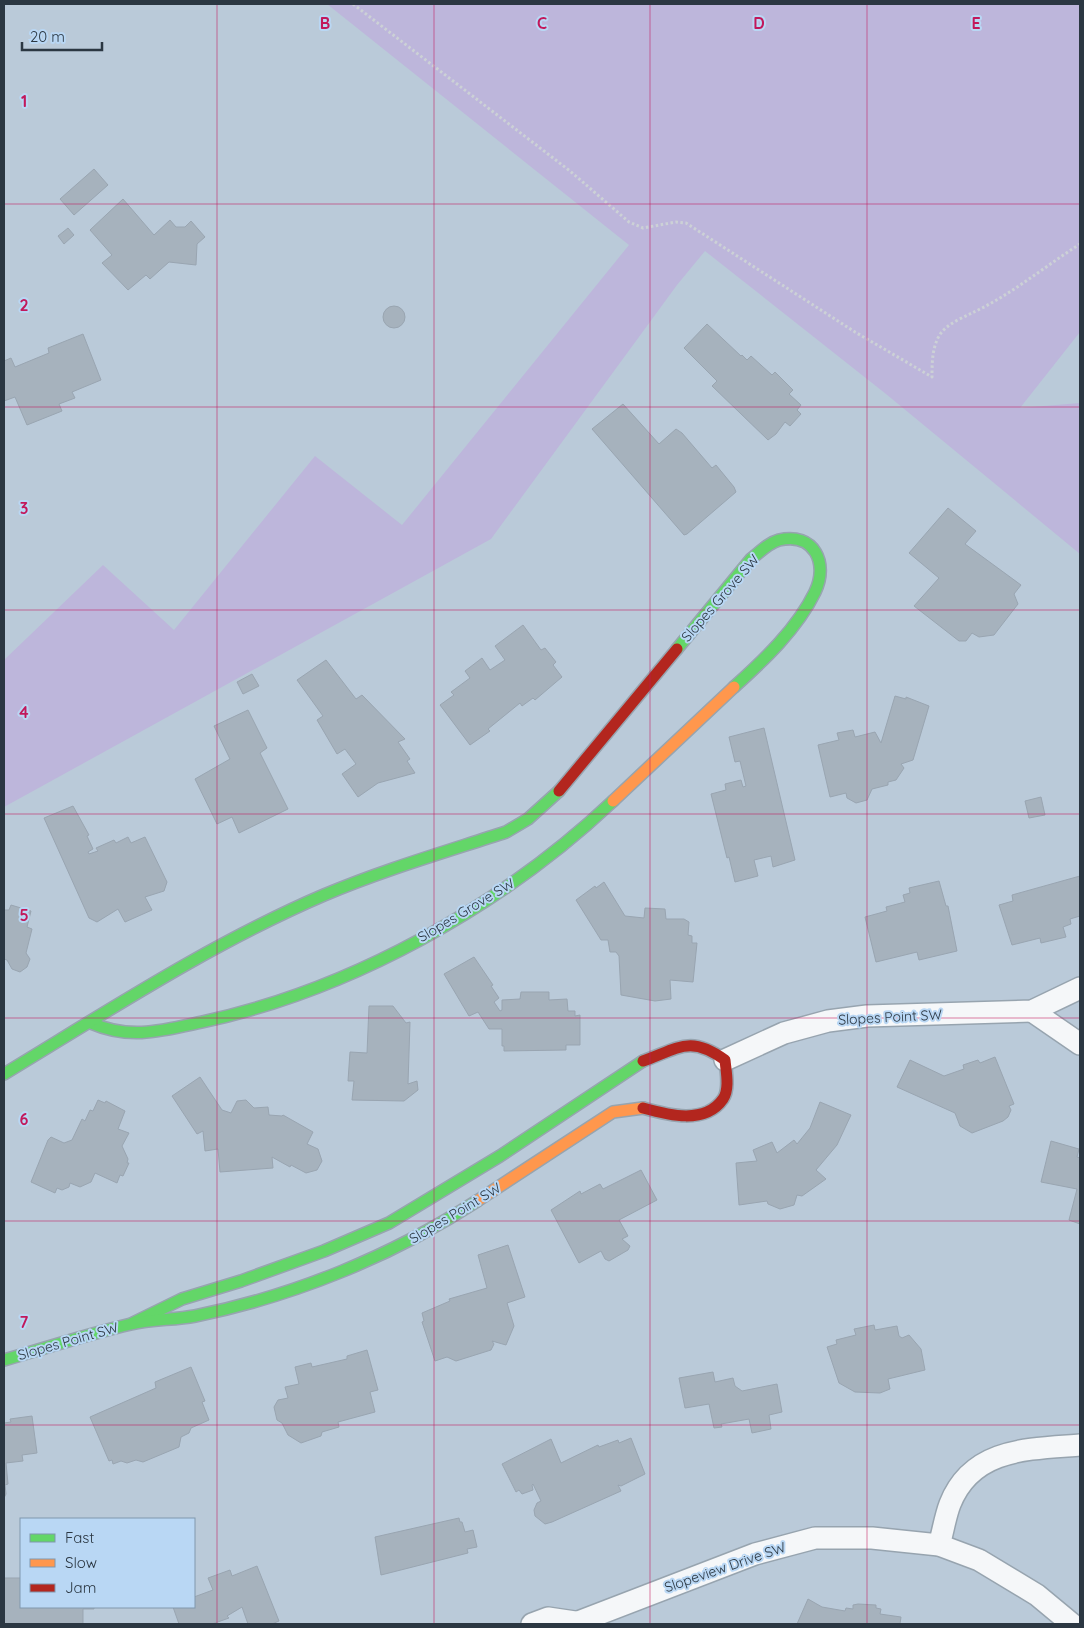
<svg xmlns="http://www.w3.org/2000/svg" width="1084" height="1628" font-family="Quicksand,sans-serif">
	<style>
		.green { fill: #bdb6db }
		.building { fill: #a6b2bd; stroke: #99a5b1 }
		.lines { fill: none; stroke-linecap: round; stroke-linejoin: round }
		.street-casing { stroke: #97a4af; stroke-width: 24 }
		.fast-casing { stroke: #97a4af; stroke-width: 14 }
		.slow-casing { stroke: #97a4af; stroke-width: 14 }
		.jam-casing { stroke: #97a4af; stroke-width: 14 }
		.path { stroke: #ccd1d6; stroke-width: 3; stroke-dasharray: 2.5 2.5; stroke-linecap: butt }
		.street { stroke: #f5f7f9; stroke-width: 21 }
		.fast { stroke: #63d668; stroke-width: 11 }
		.slow { stroke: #ff974d; stroke-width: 11 }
		.jam { stroke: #b3261e; stroke-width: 11 }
		.grid { fill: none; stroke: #c2185b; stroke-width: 1; stroke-opacity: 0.55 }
		.labels { text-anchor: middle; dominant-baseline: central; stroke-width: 4; stroke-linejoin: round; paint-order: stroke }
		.street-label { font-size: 14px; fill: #2b3742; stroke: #b9d7f4 }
		.grid-label { font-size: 16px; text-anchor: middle; font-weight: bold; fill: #c2185b; stroke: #b9d7f4; stroke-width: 4; stroke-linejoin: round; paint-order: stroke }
	</style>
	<rect width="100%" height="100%" fill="#bacad9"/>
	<!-- green -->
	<polygon class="green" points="327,4 1080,4 1080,332 1020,408 1080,403 1080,554 886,394 705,251 677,285 491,539 4,807 4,660 103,565 174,630 315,456 402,525 629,245"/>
	<!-- building -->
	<g class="building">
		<polygon points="94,169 108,185 74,215 60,199"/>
		<polygon points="123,199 154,235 170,220 176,227 185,227 191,221 205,237 197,244 196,265 169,262 150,279 146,275 128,290 102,263 112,255 90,230"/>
		<polygon points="68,228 74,235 64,244 58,236"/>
		<circle cx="394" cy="317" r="11"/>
		<polygon points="707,324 741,356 742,355 747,360 751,356 772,375 775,372 793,390 789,394 801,405 797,410 801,414 790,426 785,422 776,434 768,440 712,386 717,381 684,348"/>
		<polygon points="83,334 101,380 72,392 75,398 59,404 62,411 27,425 15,397 4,401 4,361 11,358 15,367 49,353 48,348"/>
		<polygon points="623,404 659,444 676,429 682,433 712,468 716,465 734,487 736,492 687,534 684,535 592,429"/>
		<polygon points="948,508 976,531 965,544 1021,585 1014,594 1018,604 994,635 979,637 972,633 966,641 959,641 914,606 939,578 909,553"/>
		<polygon points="523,625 541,650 545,648 556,662 553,665 562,677 535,700 533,698 522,706 520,703 488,729 490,731 470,745 440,705 454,695 451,692 470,678 465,671 482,658 490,670 505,660 495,646"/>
		<polygon points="326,660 356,699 362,695 405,739 398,742 410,759 407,761 415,773 378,783 358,797 342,774 356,764 345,749 337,754 317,720 323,716 297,680"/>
		<polygon points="252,674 259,686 243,694 237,682"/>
		<polygon points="895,696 906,699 906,697 929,706 913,760 901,764 904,768 896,780 888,782 888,785 872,789 867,800 856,803 847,798 846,793 830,797 818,745 839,740 837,733 853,730 855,737 875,732 881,743"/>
		<polygon points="248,710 267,748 260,753 288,809 239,833 232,817 217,824 195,779 230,759 214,726"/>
		<polygon points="764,728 795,860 773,867 771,856 754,860 758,876 735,882 729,857 727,858 711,794 726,790 725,784 741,780 743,787 746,786 740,761 735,762 729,737"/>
		<polygon points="1041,797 1045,815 1029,818 1025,801"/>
		<polygon points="73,806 89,835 87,836 93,849 88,852 89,854 98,851 96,848 114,840 116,843 128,837 131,843 145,837 167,882 164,891 145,897 152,910 125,922 118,909 97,922 89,918 44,818"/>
		<polygon points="1080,876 1080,916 1070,919 1071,924 1063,927 1066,937 1041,943 1040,938 1012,945 999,905 1013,901 1012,895"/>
		<polygon points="939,881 946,906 948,906 957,951 919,960 917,952 876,962 865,917 887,911 886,907 905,902 903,895 910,893 909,888"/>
		<polygon points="604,882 625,916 644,918 645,908 665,909 666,919 684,919 689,922 688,935 692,936 692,943 697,943 693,982 670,980 671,999 655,1001 621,995 619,956 616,952 610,952 608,940 601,940 576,900 595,886 596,888"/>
		<polygon points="11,905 31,911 27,927 32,929 26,953 30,959 27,967 20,972 12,969 7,960 4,959 4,906 4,910 9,910"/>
		<polygon points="474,957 493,985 491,986 499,998 494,1002 500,1011 502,1010 502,1000 520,999 521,992 549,992 549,1000 567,999 568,1011 575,1011 575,1016 580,1015 580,1045 566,1045 566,1050 504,1051 504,1046 502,1046 502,1029 489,1029 478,1012 469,1016 444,974"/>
		<polygon points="369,1006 393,1006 406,1023 410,1022 408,1084 417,1081 418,1090 404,1101 352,1100 354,1081 348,1081 350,1052 367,1053"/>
		<polygon points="995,1057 1014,1104 1009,1106 1011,1110 1008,1117 1003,1121 972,1133 960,1126 955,1113 897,1087 910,1060 944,1076 964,1069 963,1065 978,1060 980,1063"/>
		<polygon points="200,1077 222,1110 231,1113 237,1101 246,1100 254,1108 268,1107 269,1115 282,1116 283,1115 313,1132 307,1144 318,1149 322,1161 317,1170 306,1173 291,1165 290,1167 272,1157 273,1168 220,1172 218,1149 205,1151 203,1131 197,1134 172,1096"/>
		<polygon points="98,1100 105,1103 106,1101 125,1111 118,1129 129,1133 122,1146 128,1159 127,1163 129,1163 123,1176 120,1175 117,1183 95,1173 91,1182 80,1187 70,1183 69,1187 62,1190 57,1188 55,1193 31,1182 48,1140 51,1137 64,1143 72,1140 82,1119 85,1121 90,1110 93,1111"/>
		<polygon points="820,1102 851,1115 837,1145 816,1170 826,1179 802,1196 797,1195 794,1205 780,1209 768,1204 767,1201 739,1205 736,1163 757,1161 753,1150 772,1142 777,1153 794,1140 797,1144 810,1128"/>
		<polygon points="1051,1141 1079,1149 1077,1157 1080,1158 1080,1224 1069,1220 1077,1189 1041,1182"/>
		<polygon points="641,1170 657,1200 619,1220 628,1236 622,1239 630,1246 628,1250 609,1261 605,1259 601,1251 579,1263 551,1210 580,1191 581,1194 600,1184 603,1189"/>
		<polygon points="508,1245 525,1297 507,1303 514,1326 506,1345 492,1341 494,1344 491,1350 456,1361 447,1357 435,1361 422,1322 424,1321 422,1313 450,1301 449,1299 487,1288 478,1255"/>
		<polygon points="874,1325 875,1330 897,1326 899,1336 902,1338 909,1335 921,1349 925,1370 888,1379 890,1389 880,1393 855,1392 839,1383 827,1347 837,1344 836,1340 856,1335 854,1329"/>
		<polygon points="367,1350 378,1390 370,1392 375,1412 338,1422 339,1427 322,1432 321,1436 301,1443 288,1435 282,1423 277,1420 274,1407 278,1400 288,1398 285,1387 299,1384 295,1367 311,1363 312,1367 347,1359 347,1356"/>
		<polygon points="191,1367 205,1401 202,1402 209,1420 191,1428 189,1433 181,1437 179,1447 143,1462 136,1460 127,1463 121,1461 113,1464 112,1460 109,1461 90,1417 156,1388 155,1382"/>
		<polygon points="713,1372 715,1382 733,1378 735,1386 742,1391 777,1384 782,1412 769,1415 771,1429 752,1433 749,1419 721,1424 722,1427 714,1428 709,1404 685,1408 679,1378"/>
		<polygon points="32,1416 37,1453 22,1455 23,1461 6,1463 8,1484 5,1485 6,1494 4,1498 4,1423 11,1422 10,1419"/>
		<polygon points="631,1438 645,1474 621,1486 618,1485 621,1491 552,1522 545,1524 535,1516 534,1510 537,1503 541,1501 533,1484 532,1485 533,1490 522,1494 519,1490 516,1492 502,1464 551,1439 561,1463 598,1445 599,1447 618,1440 619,1443"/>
		<polygon points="459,1518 460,1522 462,1522 465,1532 473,1530 477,1547 467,1549 468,1553 381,1575 375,1537"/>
		<polygon points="257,1566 279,1621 272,1624 248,1624 242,1607 227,1616 229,1618 212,1624 179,1624 173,1607 194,1607 194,1597 213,1590 208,1578 230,1570 232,1576"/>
		<polygon points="4,1578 21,1578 21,1607 94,1607 94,1609 83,1609 83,1624 4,1624"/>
		<polygon points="808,1599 822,1607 845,1611 846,1608 853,1609 853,1605 858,1604 876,1605 876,1608 881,1609 880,1614 901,1617 900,1624 797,1624"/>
	</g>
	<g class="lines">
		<!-- street casing -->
		<g class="street-casing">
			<g id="street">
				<polyline points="1032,1011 1080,1044"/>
				<polyline points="725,1060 784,1033 828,1021 867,1016 1032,1011 1080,988"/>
				<path d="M939 1545C943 1532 945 1517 950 1504 972 1448 1028 1449 1080 1445"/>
				<polyline points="532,1624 548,1618 575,1622"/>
				<polyline points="573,1624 755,1554 815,1538 872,1538 939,1545 979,1560 1037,1595 1072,1624"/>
			</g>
		</g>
		<!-- fast casing -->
		<g class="fast-casing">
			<g id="fast">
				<path d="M677 649 751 559C760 552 768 543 779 540 814 532 829 563 815 592 797 629 764 660 734 687"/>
				<path d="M91 1023C130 1040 161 1031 202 1022 351 990 502 906 613 801"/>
				<path d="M4 1074C108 1011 212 943 324 895 383 870 445 852 506 832L528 819 559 791"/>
				<polyline points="133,1323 182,1299 241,1281 324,1251 389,1223 500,1156 643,1061"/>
				<path d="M4 1360C46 1348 88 1334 131 1324 152 1319 174 1320 195 1316 294 1296 392 1256 477 1201"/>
			</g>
		</g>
		<!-- slow casing -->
		<g class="slow-casing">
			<g id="slow">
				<polyline points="613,801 734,687"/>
				<polyline points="477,1201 613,1112 643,1108"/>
			</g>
		</g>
		<!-- jam casing -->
		<g class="jam-casing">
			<g id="jam">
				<polyline points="559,791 677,649"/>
				<path d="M643 1061C679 1048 690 1035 725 1060 726 1071 730 1089 723 1099 705 1125 668 1115 643 1108"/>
			</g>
		</g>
		<!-- path -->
		<path class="path" d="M353 4 570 171 629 222 643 228 676 222 686 223 855 332 932 377C932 363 932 349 939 336 946 324 962 318 974 312 1012 294 1044 267 1080 244"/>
		<!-- street -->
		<use href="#street" class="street"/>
		<!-- fast -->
		<use href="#fast" class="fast"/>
		<!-- slow -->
		<use href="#slow" class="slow"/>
		<!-- jam -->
		<use href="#jam" class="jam"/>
	</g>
	<!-- grid -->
	<path class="grid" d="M217 4V1624M434 4V1624M650 4V1624M867 4V1624M4 204H1080M4 407H1080M4 610H1080M4 814H1080M4 1018H1080M4 1221H1080M4 1425H1080"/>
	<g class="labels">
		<!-- street labels -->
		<g class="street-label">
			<text transform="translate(720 598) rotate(-49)">Slopes Grove SW</text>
			<text transform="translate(466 910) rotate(-31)">Slopes Grove SW</text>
			<text transform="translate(890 1017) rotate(-3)">Slopes Point SW</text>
			<text transform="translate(455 1213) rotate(-31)">Slopes Point SW</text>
			<text transform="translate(68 1341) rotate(-16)">Slopes Point SW</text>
			<text transform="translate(725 1567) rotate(-19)">Slopeview Drive SW</text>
		</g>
	</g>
	<g class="grid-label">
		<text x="325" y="29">B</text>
		<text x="542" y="29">C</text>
		<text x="759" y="29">D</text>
		<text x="976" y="29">E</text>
		<text x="24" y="107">1</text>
		<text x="24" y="311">2</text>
		<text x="24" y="514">3</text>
		<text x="24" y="718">4</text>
		<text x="24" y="921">5</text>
		<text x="24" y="1125">6</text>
		<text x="24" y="1328">7</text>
	</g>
	<!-- border -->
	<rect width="1084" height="1628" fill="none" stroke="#2b3742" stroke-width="10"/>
	<!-- legend -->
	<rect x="20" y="1518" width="175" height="90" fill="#b9d7f4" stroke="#8097ad"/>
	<rect x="30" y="1534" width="25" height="8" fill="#63d668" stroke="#8097ad"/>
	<text x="65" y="1543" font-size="15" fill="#2b3742">Fast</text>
	<rect x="30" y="1559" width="25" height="8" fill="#ff974d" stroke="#8097ad"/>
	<text x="65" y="1568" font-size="15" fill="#2b3742">Slow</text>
	<rect x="30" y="1584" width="25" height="8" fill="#b3261e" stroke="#8097ad"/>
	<text x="65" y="1593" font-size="15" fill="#2b3742">Jam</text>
	<!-- scale -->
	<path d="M22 42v8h80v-8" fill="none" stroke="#2b3742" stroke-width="2.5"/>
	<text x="30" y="42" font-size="15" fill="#2b3742" stroke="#b9d7f4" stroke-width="4" paint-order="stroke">20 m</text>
</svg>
